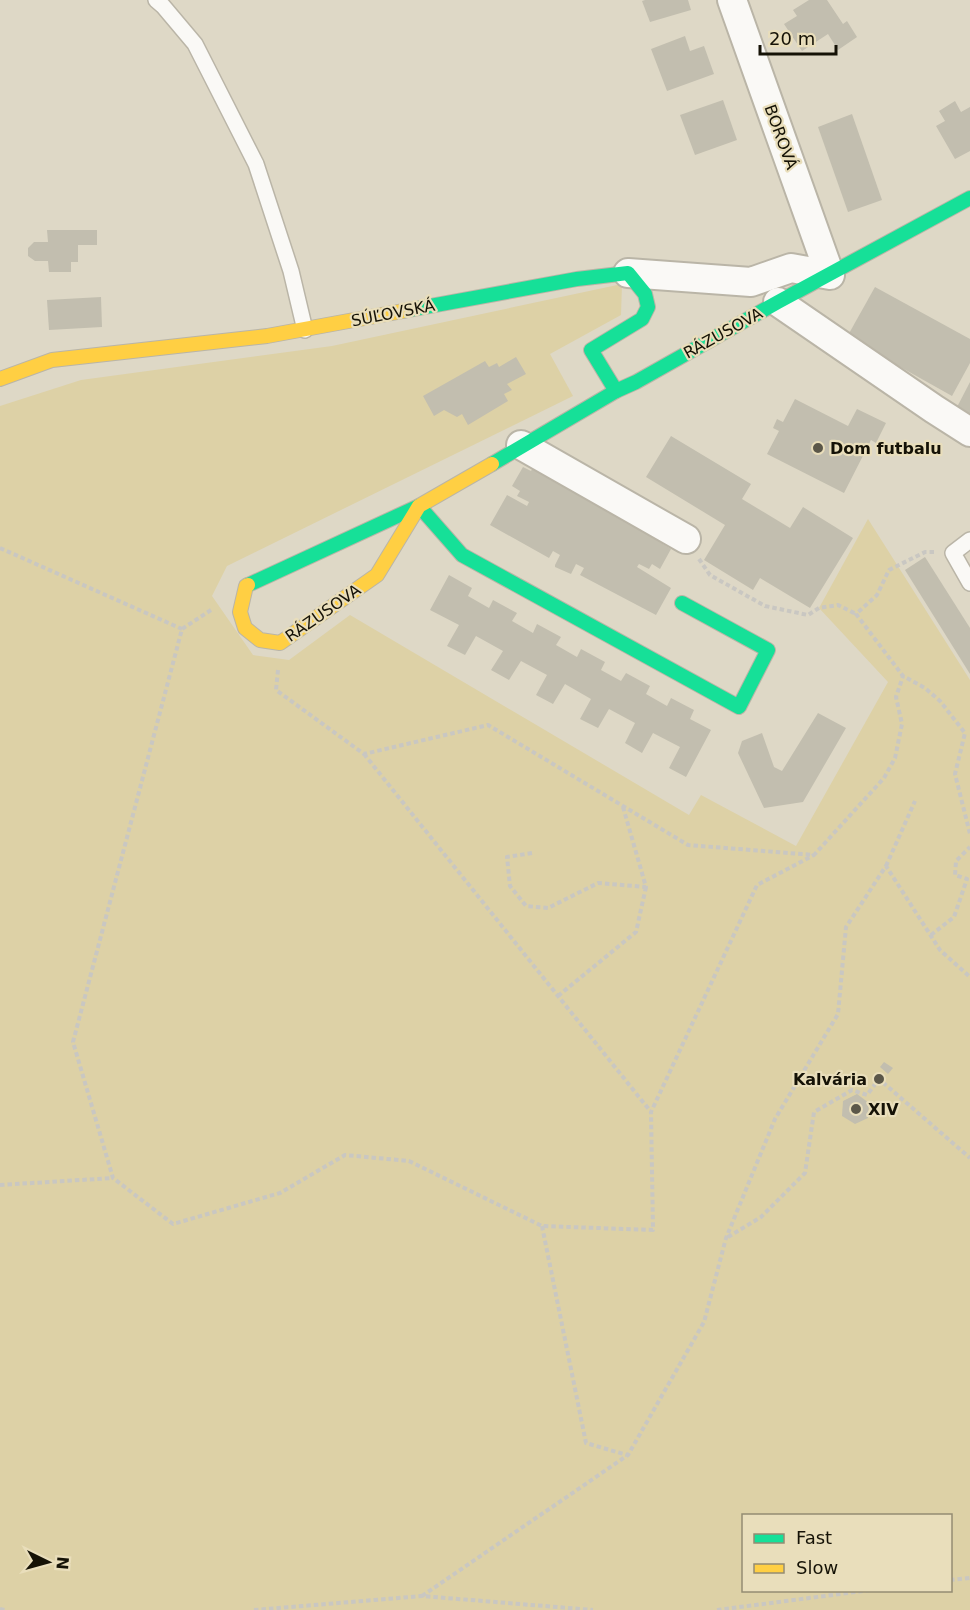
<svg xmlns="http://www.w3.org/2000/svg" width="970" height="1610" font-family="'DejaVu Sans',sans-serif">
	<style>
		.green { fill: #ddd1a6; fill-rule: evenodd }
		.building { fill: #c2beaf }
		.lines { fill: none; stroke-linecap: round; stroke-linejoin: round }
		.lane-casing { stroke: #bab5a7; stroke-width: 18 }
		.street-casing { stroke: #bab5a7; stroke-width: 32 }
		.fast-casing { stroke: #bab5a7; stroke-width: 16 }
		.slow-casing { stroke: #bab5a7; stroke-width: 16 }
		.path { stroke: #c9c7c2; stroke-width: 4; stroke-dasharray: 4.5 3; stroke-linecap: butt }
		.lane { stroke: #faf9f6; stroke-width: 15 }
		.street { stroke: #faf9f6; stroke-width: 28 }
		.fast { stroke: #16e098; stroke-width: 14 }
		.slow { stroke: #ffcf43; stroke-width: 14 }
		.poi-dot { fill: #5b5749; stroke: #e9debb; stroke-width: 2 }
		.labels { text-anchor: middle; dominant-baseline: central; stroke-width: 4.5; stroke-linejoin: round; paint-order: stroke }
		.street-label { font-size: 16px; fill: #151206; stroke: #e9debb }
		.poi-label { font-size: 16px; font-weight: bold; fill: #151206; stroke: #e9debb; text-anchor: start }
	</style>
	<rect width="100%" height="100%" fill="#ded8c6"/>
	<!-- green -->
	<path class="green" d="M622 284 621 315 550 354 573 396 227 566 212 596 253 655 289 660 350 615 689 815 701 795 796 846 888 682 819 608 868 519 970 680V1610H0V406L81 380 332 346ZM744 1516H950V1590H744Z"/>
	<!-- building -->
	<g class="building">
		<polygon points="645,0 688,0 691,10 650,22 642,1"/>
		<polygon points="809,0 827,0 843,24 847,21 857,37 838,50 828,34 802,51 784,24 797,16 793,10"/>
		<polygon points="685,36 690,51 704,46 714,74 667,91 651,49"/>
		<polygon points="723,100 737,140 695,155 680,115"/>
		<polygon points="955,101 961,112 970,107 970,151 955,159 936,126 945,121 939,111"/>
		<polygon points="852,114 882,200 848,212 818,127"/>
		<polygon points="47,230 97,230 97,245 78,245 78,262 71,262 71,272 49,272 48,261 35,261 28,256 28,248 34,242 48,242"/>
		<polygon points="875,287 970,339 970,363 952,396 847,337"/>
		<polygon points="101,297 102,327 49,330 47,300"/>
		<polygon points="516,357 526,374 507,384 512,390 504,394 508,401 468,425 462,414 457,417 444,410 434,416 423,396 485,361 489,367 497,363 499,367"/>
		<polygon points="970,382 970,417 956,409"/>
		<polygon points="795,399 848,426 857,409 886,423 876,443 871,440 844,493 767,454 779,431 773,428 777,419 783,422"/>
		<polygon points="671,436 751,484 742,499 790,528 803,507 853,538 810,608 760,578 753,590 704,560 725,525 646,477"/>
		<polygon points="534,466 666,539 663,544 671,549 660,569 652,564 649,569 639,564 637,567 671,588 656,615 580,575 584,568 576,564 571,574 555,567 555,565 560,555 553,551 549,558 490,525 507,495 527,506 529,502 517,496 520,491 512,486 523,467 531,471"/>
		<polygon points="925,557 970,628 970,674 905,570"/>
		<polygon points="449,575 472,588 468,596 489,608 493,600 517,613 512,621 533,633 537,624 561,637 556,645 577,657 581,649 605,662 601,670 621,681 626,673 650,686 646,694 667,706 671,698 694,710 690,719 711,730 686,777 669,768 680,747 653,733 642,753 625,743 635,723 609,709 598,728 580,719 591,699 565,684 553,704 536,695 547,675 521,661 509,680 491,670 503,651 476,636 465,655 447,646 459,625 430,610"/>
		<polygon points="818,713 846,728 803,802 764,808 738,753 742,741 762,733 774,767 782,771"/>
		<polygon points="884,1062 893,1068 888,1074 880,1067"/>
		<polygon points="857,1094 869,1103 868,1118 855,1124 842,1116 843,1101"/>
	</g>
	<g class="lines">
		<!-- lane casing -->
		<g class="lane-casing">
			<g id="lane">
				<polyline points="156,0 163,6 195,44 256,164 291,271 305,330"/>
				<polyline points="970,540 953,553 970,583"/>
			</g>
		</g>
		<!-- street casing -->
		<g class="street-casing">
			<g id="street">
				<polyline points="628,273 751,282 791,268 830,275 732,0"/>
				<polyline points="778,302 934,409 970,432"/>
				<polyline points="521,445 686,539"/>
			</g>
		</g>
		<!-- fast casing -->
		<g class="fast-casing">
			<g id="fast">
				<polyline points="403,311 577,279 628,273 645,294 648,307 642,319 591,350 616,391"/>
				<polyline points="492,464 616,391 636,382 778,302 970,198"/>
				<polyline points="248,585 419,506 462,555 739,707 768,650 682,603"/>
			</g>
		</g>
		<!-- slow casing -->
		<g class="slow-casing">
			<g id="slow">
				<polyline points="0,379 52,360 267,336 403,311"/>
				<polyline points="248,585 246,586 240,612 245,628 260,640 280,643 377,575 419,506 492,464"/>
			</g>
		</g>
		<!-- path -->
		<g class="path">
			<polyline points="0,548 182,629"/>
			<polyline points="934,552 925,552 889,570 877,595 856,614 903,676 925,688 940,701 965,733 955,774 970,834"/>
			<polyline points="699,559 710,575 765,606 808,615 819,608 838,605 856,614"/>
			<polyline points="211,610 182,629 73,1042 113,1178 173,1224 280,1193 345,1155 409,1161 542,1226 653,1230 651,1112 757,885 814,855"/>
			<polyline points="278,670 276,690 364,754 488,725 688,845 814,855 884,778 895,758 902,724 896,697 903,676"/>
			<polyline points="364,754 651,1112"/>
			<polyline points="532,853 507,857 510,886 526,906 548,908 598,883 646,887 623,807"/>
			<polyline points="886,866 915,801"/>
			<polyline points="931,935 954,917 967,879 955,875 956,861 970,847"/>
			<polyline points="558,996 636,932 646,887"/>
			<polyline points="0,1185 113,1178"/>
			<polyline points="542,1226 586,1443 627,1455"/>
			<polyline points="728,1237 761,1217 805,1173 814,1112 852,1090 867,1095 879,1079 970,1158"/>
			<polyline points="950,1580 970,1578"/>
			<polyline points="422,1596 628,1455 704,1322 726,1238 775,1119 838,1014 846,927 886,866 940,950 970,977"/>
			<polyline points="0,1609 5,1610"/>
			<polyline points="254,1610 422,1596 593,1610"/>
			<polyline points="717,1610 871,1590"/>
		</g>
		<!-- lane -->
		<use href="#lane" class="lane"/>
		<!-- street -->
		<use href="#street" class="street"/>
		<!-- fast -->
		<use href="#fast" class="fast"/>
		<!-- slow -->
		<use href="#slow" class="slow"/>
	</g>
	<!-- markers -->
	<g class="poi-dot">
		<circle cx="818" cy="448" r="6"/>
		<circle cx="879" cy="1079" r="6"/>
		<circle cx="856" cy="1109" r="6"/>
	</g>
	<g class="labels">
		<!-- street labels -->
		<g class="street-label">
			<text transform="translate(781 137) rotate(70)">BOROVÁ</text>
			<text transform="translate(393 313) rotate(-11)">SÚĽOVSKÁ</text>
			<text transform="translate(723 333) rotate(-29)">RÁZUSOVA</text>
			<text transform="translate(323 613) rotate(-35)">RÁZUSOVA</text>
		</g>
		<!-- poi labels -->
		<g class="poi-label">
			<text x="830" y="448">Dom futbalu</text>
			<text x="867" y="1079" text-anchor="end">Kalvária</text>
			<text x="868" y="1109">XIV</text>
		</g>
	</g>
	<!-- legend -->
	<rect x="742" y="1514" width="210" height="78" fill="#e9debb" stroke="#948c73" stroke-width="1.5"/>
	<rect x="754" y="1534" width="30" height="9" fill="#16e098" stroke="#948c73" stroke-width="1.5"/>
	<text x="796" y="1544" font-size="18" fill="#151206">Fast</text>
	<rect x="754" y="1564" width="30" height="9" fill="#ffcf43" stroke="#948c73" stroke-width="1.5"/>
	<text x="796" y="1574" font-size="18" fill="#151206">Slow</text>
	<!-- north arrow -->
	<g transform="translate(48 1562) rotate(95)" stroke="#e9debb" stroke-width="4.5" paint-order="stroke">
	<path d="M0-4.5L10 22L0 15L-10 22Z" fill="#151206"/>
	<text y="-9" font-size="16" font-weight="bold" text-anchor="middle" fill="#151206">N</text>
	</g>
	<!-- scale -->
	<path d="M760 45v9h76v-9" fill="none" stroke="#151206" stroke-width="3"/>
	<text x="769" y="45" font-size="18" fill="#151206" stroke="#e9debb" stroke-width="4.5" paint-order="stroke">20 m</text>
</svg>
